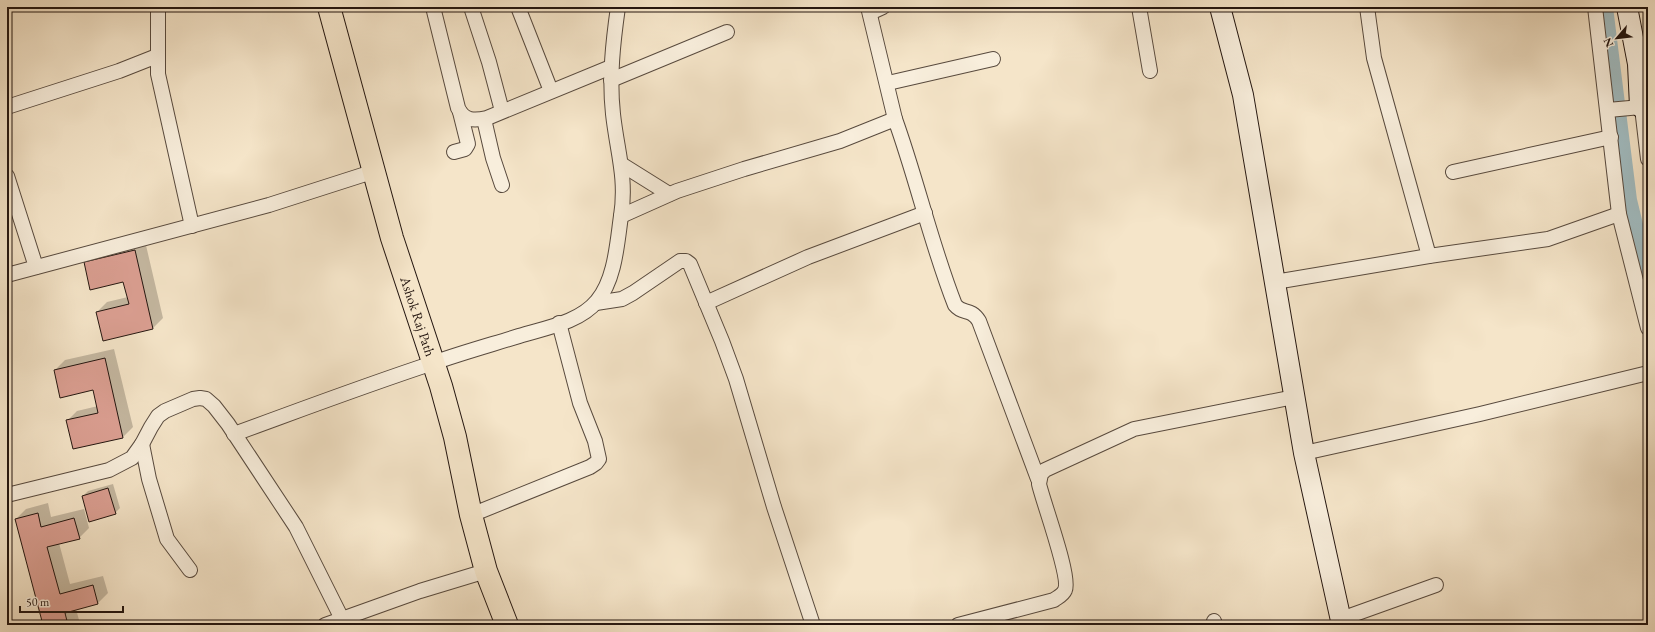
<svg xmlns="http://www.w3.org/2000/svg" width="1655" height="632" font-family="'EB Garamond',serif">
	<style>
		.shadow { fill: #0003 }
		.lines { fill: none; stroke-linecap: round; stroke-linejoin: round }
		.canal { stroke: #a1bcc1; stroke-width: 14 }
		.building { fill: #db9f92; stroke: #241610 }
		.street-casing { stroke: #584a3e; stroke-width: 16 }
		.secondary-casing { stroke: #241610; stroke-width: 22 }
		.primary-casing { stroke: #241610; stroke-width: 24 }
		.street { stroke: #f8eedc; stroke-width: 14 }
		.secondary { stroke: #f8eedc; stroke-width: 20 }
		.primary { stroke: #f5e5c9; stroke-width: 22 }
		.labels { text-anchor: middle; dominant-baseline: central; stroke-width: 3; stroke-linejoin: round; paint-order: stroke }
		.street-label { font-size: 14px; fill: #241610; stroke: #f8eedc }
	</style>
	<rect width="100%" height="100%" fill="#f5e5c9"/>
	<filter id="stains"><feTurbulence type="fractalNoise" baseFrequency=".005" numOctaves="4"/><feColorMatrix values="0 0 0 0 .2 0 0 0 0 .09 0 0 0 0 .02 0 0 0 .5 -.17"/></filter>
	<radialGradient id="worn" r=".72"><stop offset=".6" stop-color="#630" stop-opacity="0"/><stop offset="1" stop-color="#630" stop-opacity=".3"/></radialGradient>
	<!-- shadow -->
	<g class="shadow">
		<polygon points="145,241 163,318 153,328 104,340 97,312 107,302 128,297 124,281 85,262 95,252"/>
		<polygon points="114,349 133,427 123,437 67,421 77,411 98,406 94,389 55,370 65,360"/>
		<polygon points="113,484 120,508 115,513 83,496 88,491"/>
		<polygon points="48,503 51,517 84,509 89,528 79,538 59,543 70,584 103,576 108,593 98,603 76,609 79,620 74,625 44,625 16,519 26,509"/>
	</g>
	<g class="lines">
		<!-- canal -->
		<polyline class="canal" points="1606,7 1630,200 1648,274"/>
	</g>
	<!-- building -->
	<g class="building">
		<polygon points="135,250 153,329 103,341 96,312 129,304 123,282 90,290 84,262"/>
		<polygon points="105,358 123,438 73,449 66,420 98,413 93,390 60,398 54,370"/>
		<polygon points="108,488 116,514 89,522 82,496"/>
		<polygon points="38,513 41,527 74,518 80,539 47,547 60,594 93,585 98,604 65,613 68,625 43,625 15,519"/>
	</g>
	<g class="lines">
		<!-- street casing -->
		<g class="street-casing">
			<g id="street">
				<polyline points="158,7 158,74 192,226"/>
				<path d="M433 7 458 108C464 121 474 121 487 118L611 67"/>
				<polyline points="471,7 489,62 502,111"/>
				<polyline points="518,7 551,91"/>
				<polyline points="868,7 895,119"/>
				<polyline points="1139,7 1150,71"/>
				<polyline points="1367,7 1374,58 1429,256"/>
				<polyline points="1595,7 1619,214 1648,328"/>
				<polyline points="870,13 883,7"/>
				<polyline points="611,80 727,32"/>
				<polyline points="888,83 993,59"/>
				<polyline points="7,107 119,71 157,56"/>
				<polyline points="1642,108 1648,159"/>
				<polyline points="1608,110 1641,107"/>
				<polyline points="484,119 493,158 502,185"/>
				<polyline points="454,152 465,149 468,144 460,112"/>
				<polyline points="621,164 669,194"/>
				<polyline points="1453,172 1611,137"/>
				<polyline points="7,176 36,267"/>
				<path d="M621 216 677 191 744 169 840 141 895 119C917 180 931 244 955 305 963 315 970 307 979 321L1038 479"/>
				<polyline points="7,275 269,205 375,171"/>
				<polyline points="1275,282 1429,256 1548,239 1619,214"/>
				<polyline points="596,303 622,299 633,293 680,261 686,261 690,264 722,341 736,379 774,507 813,625"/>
				<polyline points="706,303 808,257 925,213"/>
				<path d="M234 434C300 410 366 385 433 363 461 353 490 345 519 336 544 328 579 323 597 301 615 280 617 244 621 216 627 178 617 151 613 114 609 78 613 42 618 7"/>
				<polyline points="142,444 149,479 167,539 190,570"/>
				<polyline points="1304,453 1480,414 1648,373"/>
				<polyline points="7,495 109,470 132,458 142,444 151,427 158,416 165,411 193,399 200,398 206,399 214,406 228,424 296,527 342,619"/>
				<polyline points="471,515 590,467 596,463 599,459 595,441 580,403 559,323"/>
				<polyline points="1341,619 1436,585"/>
				<polyline points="1214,621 1215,625"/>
				<polyline points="325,625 420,591 486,571"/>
				<path d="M958 625 1054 600C1058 597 1063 595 1065 590 1071 577 1043 502 1039 484L1041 474 1045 470 1134 429 1294 397"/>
			</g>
		</g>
		<!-- secondary casing -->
		<g class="secondary-casing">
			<g id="secondary">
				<polyline points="1220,7 1243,95 1304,453 1342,625"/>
				<polyline points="1627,7 1638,64 1640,106 1642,108 1648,108"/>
			</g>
		</g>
		<!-- primary casing -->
		<g class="primary-casing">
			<g id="primary">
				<path id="s1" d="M329 7 392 238 441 386 455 437 471 515 486 571 507 625"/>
			</g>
		</g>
		<!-- street -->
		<use href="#street" class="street"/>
		<!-- secondary -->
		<use href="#secondary" class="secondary"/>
		<!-- primary -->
		<use href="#primary" class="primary"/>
	</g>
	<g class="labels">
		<!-- street labels -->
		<g class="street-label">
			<text stroke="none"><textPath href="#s1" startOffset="322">Ashok Raj Path</textPath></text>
		</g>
	</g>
	<!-- margin -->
	<rect width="1655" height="632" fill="none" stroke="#f5e5c9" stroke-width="24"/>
	<rect x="8" y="8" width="1639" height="616" fill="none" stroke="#241610" stroke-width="2"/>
	<rect x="12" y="12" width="1631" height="608" fill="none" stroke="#241610"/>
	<!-- north arrow -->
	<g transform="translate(1617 38) rotate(242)" stroke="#f8eedc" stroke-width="3" paint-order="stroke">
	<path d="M0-3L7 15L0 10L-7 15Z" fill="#241610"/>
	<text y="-6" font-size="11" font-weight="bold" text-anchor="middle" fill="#241610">N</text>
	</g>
	<!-- scale -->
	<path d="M20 606v6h103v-6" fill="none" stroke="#241610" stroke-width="2"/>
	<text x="26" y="606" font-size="12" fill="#241610" stroke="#f8eedc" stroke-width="3" paint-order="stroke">50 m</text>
	<rect width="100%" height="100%" filter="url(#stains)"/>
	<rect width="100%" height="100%" fill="url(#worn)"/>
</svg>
